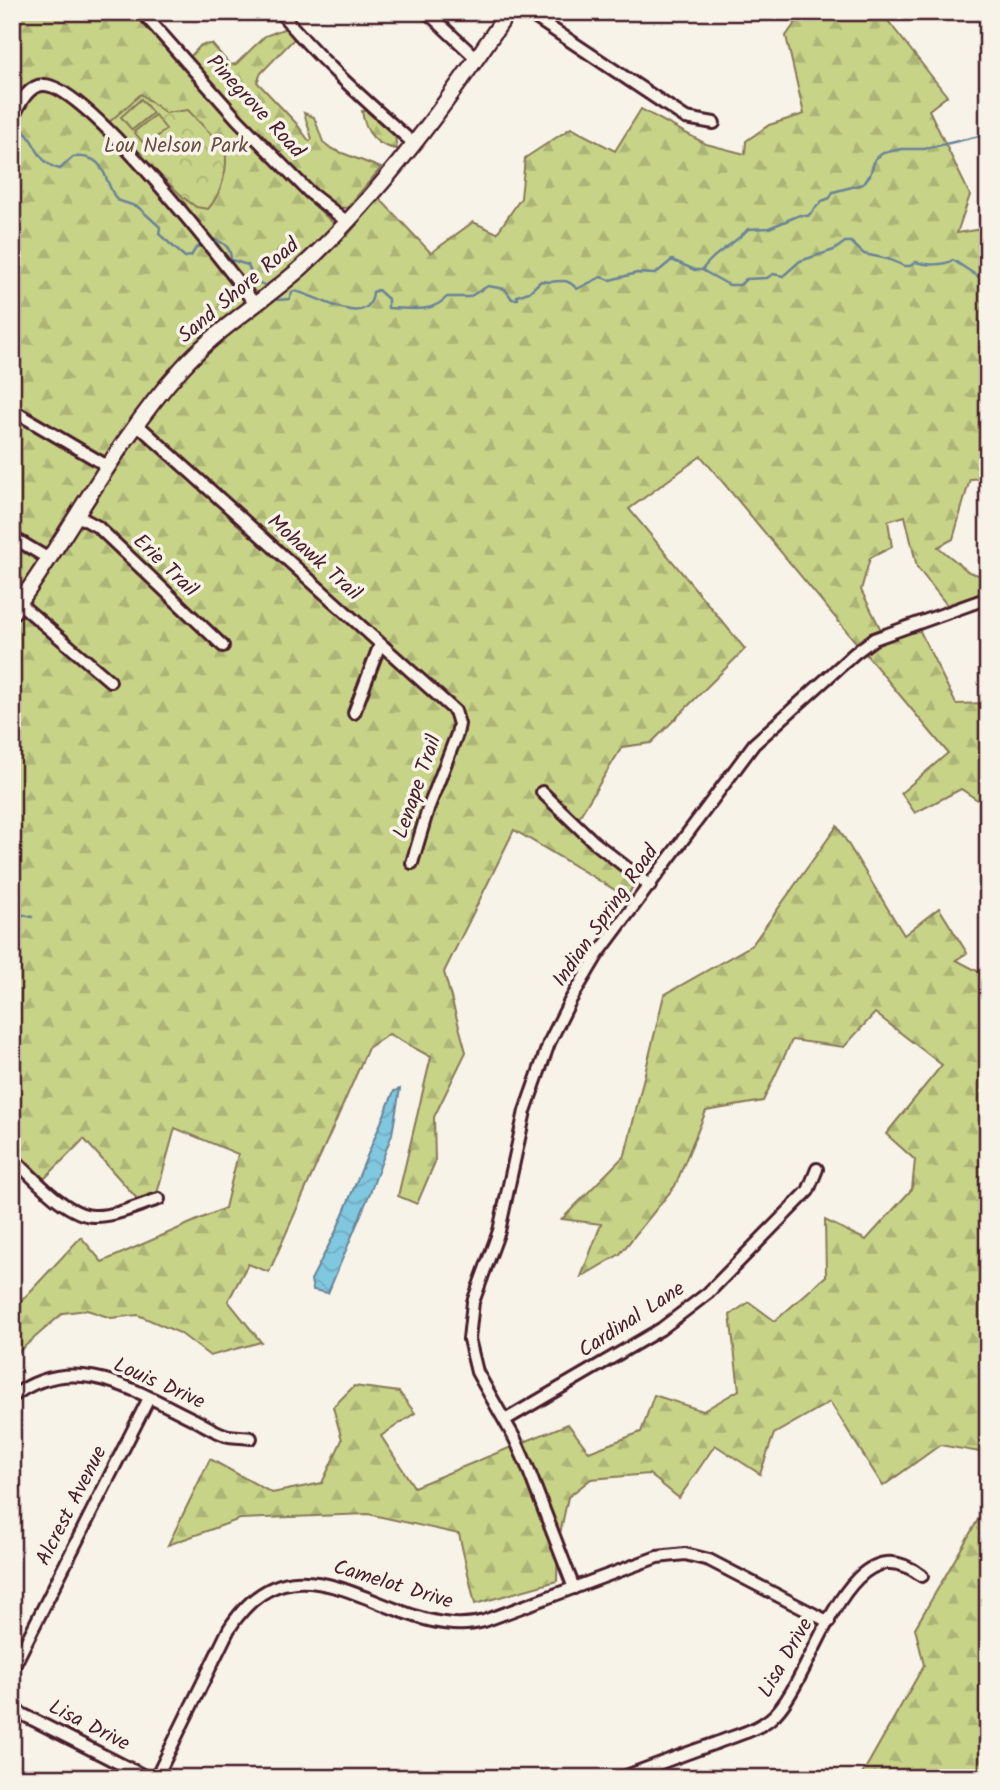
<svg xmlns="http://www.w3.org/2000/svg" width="1000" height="1790" font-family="Kalam,sans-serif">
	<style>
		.forest { fill: url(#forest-firs); stroke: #887959; stroke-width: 2 }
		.park { fill: url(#park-crowns); stroke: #887959; stroke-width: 2 }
		.pitch { fill: #c7d387; stroke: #887959; stroke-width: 2 }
		.water { fill: url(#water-waves); stroke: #6a8498; stroke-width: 2 }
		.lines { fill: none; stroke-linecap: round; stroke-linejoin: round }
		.stream { stroke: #6a8498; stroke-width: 2.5 }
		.minor-casing { stroke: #4a1f2b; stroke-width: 16 }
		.tertiary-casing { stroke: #4a1f2b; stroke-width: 19 }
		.minor { stroke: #f7f3e8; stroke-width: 10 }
		.tertiary { stroke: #f7f3e8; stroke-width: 14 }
		.labels { text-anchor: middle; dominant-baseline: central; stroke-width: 7; stroke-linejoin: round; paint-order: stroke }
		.street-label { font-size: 21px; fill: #4a1f2b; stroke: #f7f3e8 }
		.park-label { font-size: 21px; fill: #694c42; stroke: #f7f3e8 }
	</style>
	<defs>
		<pattern id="forest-firs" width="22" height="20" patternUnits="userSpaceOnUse" patternTransform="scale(1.75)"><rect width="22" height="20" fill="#c7d387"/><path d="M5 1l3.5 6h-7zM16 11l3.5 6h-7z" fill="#acb575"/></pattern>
		<pattern id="park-crowns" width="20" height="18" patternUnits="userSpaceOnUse" patternTransform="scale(1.75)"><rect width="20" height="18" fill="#c7d387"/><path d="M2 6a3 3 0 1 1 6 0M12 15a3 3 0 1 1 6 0" fill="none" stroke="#acb575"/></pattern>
		<pattern id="water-waves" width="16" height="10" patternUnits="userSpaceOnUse" patternTransform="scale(1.75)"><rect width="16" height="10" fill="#7fc8e0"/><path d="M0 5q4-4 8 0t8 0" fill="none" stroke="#6fabc0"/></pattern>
	</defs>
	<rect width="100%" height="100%" fill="#f7f3e8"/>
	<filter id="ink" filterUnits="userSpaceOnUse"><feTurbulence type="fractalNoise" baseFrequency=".0143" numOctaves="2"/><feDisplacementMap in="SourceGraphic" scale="14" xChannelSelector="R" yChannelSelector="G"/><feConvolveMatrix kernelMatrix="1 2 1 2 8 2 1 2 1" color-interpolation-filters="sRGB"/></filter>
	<g filter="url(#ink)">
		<!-- forest -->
		<g class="forest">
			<path d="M12 12H138C202 92 272 167 347 236L379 198 431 253 473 222 497 233 521 198 525 158 571 128 615 151 641 109 706 144 745 154 746 141 769 125 804 114 786 36 800 16 839 15 842 12H881L947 96 929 110 970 195 957 233 988 228V478L970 479 953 539 938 547 969 572 988 578V591L947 605 917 567 905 516 888 521 892 547 870 558 861 590 883 634 917 625 956 704 988 703V807L961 789 915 813 901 793 948 753 701 456 629 509 745 649 651 743 622 747 573 827 641 871 627 897 514 830 444 972 466 1052 434 1117 435 1162 417 1204 398 1196 431 1057 389 1034 368 1048 269 1272 248 1264 228 1301 261 1342 210 1356 180 1333 138 1315 111 1318 87 1310 63 1313 16 1354 12 1350V1311L81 1237 102 1262 225 1208 238 1154 175 1128 156 1197 140 1202 84 1139 41 1182 12 1156Z"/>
			<polygon points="286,28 294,39 261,73 257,82 296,123 309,141 312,139 304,113 314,117 323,142 332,149 381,168 347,208 335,207 327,203 235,112 189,58 201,45 212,44 230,65 236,64 265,36"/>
			<path d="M362 111H366L395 136 397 149C375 146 365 132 362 111Z"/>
			<polygon points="837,826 904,935 939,908 967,953 956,960 979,972 988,967 988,1778 860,1778 924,1665 915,1628 986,1506 980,1452 940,1445 883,1486 830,1402 774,1434 760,1474 715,1445 679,1498 649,1474 591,1479 568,1497 558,1543 557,1581 475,1604 459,1534 368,1514 240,1519 168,1545 210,1459 272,1493 322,1483 342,1440 333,1407 354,1386 399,1392 415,1413 381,1436 414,1487 568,1424 589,1452 641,1432 654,1395 703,1411 739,1390 730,1315 749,1302 775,1321 826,1276 825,1220 866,1240 912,1189 915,1160 886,1134 942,1065 875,1013 844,1047 792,1040 763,1101 706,1111 675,1186 620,1254 581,1277 601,1224 562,1219 625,1155 664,995 752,945"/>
		</g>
		<!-- park -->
		<path class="park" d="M141 94 165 113 188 110 225 149C229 168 221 195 208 209L196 207 183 197 107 124Z"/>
		<!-- pitch -->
		<g class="pitch">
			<polygon points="141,99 153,113 132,130 121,117"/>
			<polygon points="155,115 166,129 146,146 134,132"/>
		</g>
		<!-- water -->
		<polygon class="water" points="400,1089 392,1134 370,1193 328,1293 313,1290 311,1280 336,1231 394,1091"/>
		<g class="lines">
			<!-- stream -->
			<g class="stream">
				<path d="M12 130 14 128C37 130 32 163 60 169L73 157C108 154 102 179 117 200L138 207 160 227 159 234 185 257 191 256 196 248 201 245"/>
				<path d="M212 239C224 242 231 247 231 260L248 265 254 280 264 285"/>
				<path d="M702 270 729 285H740L746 279 767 278 773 274 783 276 800 261 834 250 845 242H851L864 254 888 259 905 266H910L916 262C925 265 944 266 953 260L988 283"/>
				<path d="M277 300 289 299 293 291C311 291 370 334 373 292L378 290 388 299V308C410 308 431 314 447 297H469L488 286 505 289 512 299H518L517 296 529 292 541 281C558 285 563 274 577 289L601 277 610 280 637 273 655 274 672 260 695 270H702C714 252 734 245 748 229L769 228 800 215 808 216 822 201 830 198 833 192 863 184 870 175 875 159 883 153 901 149H924L988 134"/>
				<polyline points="12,912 32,917"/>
			</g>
			<!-- minor casing -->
			<g class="minor-casing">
				<g id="minor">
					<polyline points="142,12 237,119 310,193 346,221"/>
					<path d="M280 12C320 61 366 101 413 143"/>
					<polyline points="427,12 477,59"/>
					<polyline points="527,12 686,118 714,123"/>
					<path d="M12 119C19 107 26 86 43 85 84 81 227 267 255 304"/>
					<polyline points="12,410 109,467"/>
					<polyline points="138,425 455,711 459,724 457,734 428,809 412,863"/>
					<polyline points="78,516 98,527 223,646"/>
					<polyline points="12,537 49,559"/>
					<polyline points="19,603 110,681"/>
					<polyline points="354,713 380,644"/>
					<polyline points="542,792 594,842 650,886"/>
					<path d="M12 1157C32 1176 67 1217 95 1216 117 1216 139 1205 159 1199"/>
					<path d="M12 1397C74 1349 137 1392 195 1420 205 1425 218 1434 229 1436 236 1437 244 1437 251 1438"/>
					<polyline points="505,1420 661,1329 708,1293 808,1191 817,1169"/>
					<polyline points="574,1588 527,1466 515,1439 477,1372 469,1339 473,1302 499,1231 525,1111 549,1043 570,1001 598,954 754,744 855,653 874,639 988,598"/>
					<polyline points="12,1670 149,1398"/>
					<polyline points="12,1709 148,1778"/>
					<path d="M156 1778 229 1629C301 1515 395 1646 484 1621L657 1557 685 1554 709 1560 829 1622"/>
					<path d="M621 1778C653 1766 684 1754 716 1743 734 1736 755 1731 770 1719 814 1685 844 1515 922 1576"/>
				</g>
			</g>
			<!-- tertiary casing -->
			<g class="tertiary-casing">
				<path id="tertiary" d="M12 613C70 534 115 442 181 369 216 329 263 302 302 267 382 193 448 102 508 12"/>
			</g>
			<!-- minor -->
			<use href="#minor" class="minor"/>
			<!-- tertiary -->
			<use href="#tertiary" class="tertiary"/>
		</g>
	</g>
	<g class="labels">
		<!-- street labels -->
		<g class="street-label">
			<text transform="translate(255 107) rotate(47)">Pinegrove Road</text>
			<text transform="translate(239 291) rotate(-40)">Sand Shore Road</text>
			<text transform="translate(314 558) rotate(42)">Mohawk Trail</text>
			<text transform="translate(165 566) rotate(44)">Erie Trail</text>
			<text transform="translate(418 787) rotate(-71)">Lenape Trail</text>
			<text transform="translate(606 916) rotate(-55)">Indian Spring Road</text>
			<text transform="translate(632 1320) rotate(-33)">Cardinal Lane</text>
			<text transform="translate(159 1384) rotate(24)">Louis Drive</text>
			<text transform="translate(72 1506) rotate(-63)">Alcrest Avenue</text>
			<text transform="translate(393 1585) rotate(17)">Camelot Drive</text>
			<text transform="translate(786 1658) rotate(-60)">Lisa Drive</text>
			<text transform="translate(89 1726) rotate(27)">Lisa Drive</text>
		</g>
		<!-- park labels -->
		<g class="park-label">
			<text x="176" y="146">Lou Nelson Park</text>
		</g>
	</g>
	<!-- margin -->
	<rect width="1000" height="1790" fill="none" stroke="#f7f3e8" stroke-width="42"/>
	<rect x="21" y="21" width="958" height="1748" fill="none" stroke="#4a1f2b" stroke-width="2.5" filter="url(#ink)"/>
</svg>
